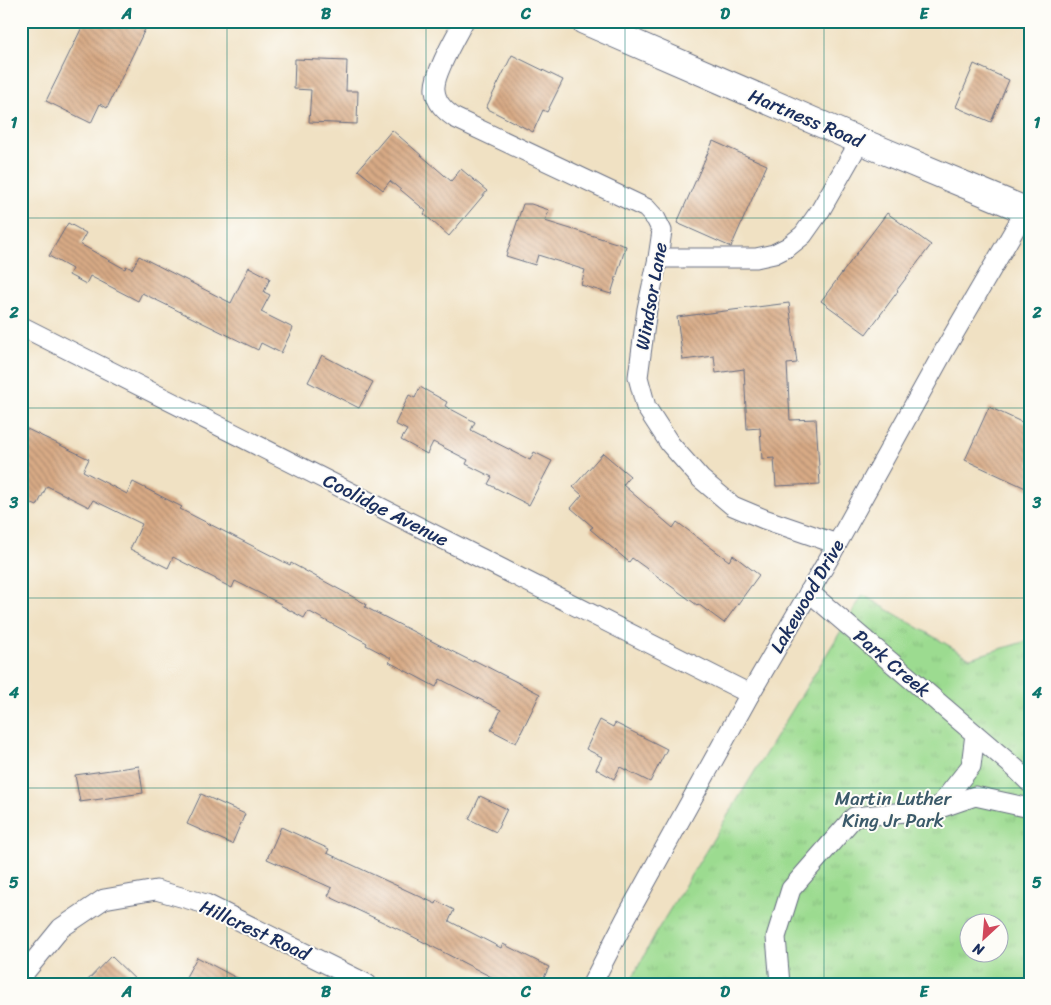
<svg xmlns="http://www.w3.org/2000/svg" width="1051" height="1005" font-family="Sriracha,sans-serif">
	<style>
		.park { fill: url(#park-tufts); stroke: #5c8577; fill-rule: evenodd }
		.building { fill: url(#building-back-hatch) }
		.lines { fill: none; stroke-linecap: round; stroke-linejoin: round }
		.minor-casing { stroke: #666d81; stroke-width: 21 }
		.secondary-casing { stroke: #666d81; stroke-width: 28 }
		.minor { stroke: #fff; stroke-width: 19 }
		.secondary { stroke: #fff; stroke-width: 26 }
		.grid { fill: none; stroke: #0f766e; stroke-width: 1; stroke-opacity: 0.55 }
		.labels { text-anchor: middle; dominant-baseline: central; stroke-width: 4; stroke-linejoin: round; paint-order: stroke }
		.street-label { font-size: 19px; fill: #1b2f5e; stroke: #fdfcf7 }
		.park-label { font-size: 19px; fill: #3b5a6a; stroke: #fdfcf7 }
		.neatline { fill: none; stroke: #0f766e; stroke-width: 2 }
		.grid-label { font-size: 16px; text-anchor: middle; font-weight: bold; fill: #0f766e }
	</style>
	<defs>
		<pattern id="park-tufts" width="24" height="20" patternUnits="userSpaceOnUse" patternTransform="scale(1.25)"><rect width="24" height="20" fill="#9cdb90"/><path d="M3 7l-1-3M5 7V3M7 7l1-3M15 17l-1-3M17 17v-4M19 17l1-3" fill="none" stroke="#86bc7f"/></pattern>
		<pattern id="building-back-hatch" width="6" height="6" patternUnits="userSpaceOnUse" patternTransform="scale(1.25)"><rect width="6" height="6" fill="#d8aa85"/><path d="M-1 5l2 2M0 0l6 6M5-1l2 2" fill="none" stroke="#ae8b70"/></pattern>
	</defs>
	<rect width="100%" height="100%" fill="#fdfcf7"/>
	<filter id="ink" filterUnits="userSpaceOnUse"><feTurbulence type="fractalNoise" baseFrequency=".02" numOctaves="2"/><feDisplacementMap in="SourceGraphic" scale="10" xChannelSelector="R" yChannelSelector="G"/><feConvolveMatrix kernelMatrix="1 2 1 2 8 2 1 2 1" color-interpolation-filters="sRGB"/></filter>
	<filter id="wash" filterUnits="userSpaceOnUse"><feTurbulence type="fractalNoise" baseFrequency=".0096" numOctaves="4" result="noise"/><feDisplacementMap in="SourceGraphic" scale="20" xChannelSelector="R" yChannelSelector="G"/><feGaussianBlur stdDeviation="1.12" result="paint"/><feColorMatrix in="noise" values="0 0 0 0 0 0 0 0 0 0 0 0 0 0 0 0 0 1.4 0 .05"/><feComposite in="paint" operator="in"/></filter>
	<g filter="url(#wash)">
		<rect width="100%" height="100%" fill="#f0e1c3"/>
		<!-- park -->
		<path class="park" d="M863 595 970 658 1030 640V984H629L658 929ZM968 922H998V952H968Z"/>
		<g id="blocks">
			<!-- building -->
			<g class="building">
				<polygon points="85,21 149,21 107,108 100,104 91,123 46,101"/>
				<polygon points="512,55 563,80 547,112 543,110 533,132 486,108"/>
				<polygon points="295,59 347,61 346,91 358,91 357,124 309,122 311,90 294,89"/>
				<polygon points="974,64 1009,80 991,122 956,107"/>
				<polygon points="392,130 451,181 461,169 487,191 449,236 424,214 426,211 390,181 383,190 358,170"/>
				<polygon points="713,141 767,165 731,247 677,223"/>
				<polygon points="523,204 531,204 549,210 545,221 626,246 611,294 581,285 585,270 538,255 535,265 506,256"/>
				<polygon points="887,213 931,245 897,290 898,291 866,334 821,301"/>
				<polygon points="68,223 86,233 80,244 125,269 126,266 132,269 139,256 231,303 249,267 270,278 264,292 270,295 261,312 293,328 281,353 261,343 258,350 142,293 138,301 90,276 86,284 69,275 72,269 49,256"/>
				<polygon points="789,303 797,363 787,364 790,420 816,419 820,484 776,486 774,458 762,459 760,428 747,429 744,369 716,373 714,356 683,360 677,317"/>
				<polygon points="322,355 373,382 359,408 308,382"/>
				<polygon points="420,387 447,402 445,406 475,422 471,430 530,460 534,452 552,461 529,505 488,484 492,477 466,464 468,460 433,442 427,454 401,440 407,430 395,424 409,395 415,398"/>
				<polygon points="989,407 1030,426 1030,490 965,460"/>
				<polygon points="21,426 89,459 83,471 127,494 133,482 182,507 180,509 290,565 291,563 366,604 365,607 473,662 474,660 540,694 516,743 491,730 501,710 440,679 436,687 389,662 391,658 366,645 367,643 308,611 304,618 280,605 281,604 235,581 232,588 216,580 216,579 173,557 168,568 130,549 142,524 93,500 89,507 47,486 37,506 21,499"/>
				<polygon points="603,453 630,476 623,485 673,528 677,522 729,561 733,555 759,575 724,623 698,604 697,605 632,558 629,562 590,529 593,527 571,508 582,495 573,487"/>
				<polygon points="600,720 613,727 615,723 667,749 650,782 620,767 614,779 596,769 602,757 586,749"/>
				<polygon points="139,766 143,793 80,802 75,775"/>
				<polygon points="201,794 245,814 232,844 187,824"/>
				<polygon points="480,796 507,809 496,832 469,819"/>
				<polygon points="281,827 329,849 327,853 436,904 437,901 454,910 449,921 501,948 503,944 549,967 541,984 505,984 402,931 328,896 332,888 267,859"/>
				<polygon points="111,956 140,984 84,984"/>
				<polygon points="197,957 248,984 182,984"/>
			</g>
		</g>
	</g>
	<g filter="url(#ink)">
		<use href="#blocks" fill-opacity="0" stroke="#666d81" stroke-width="1"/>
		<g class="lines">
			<!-- minor casing -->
			<g class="minor-casing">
				<g id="minor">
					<path d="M464 21C456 36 433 75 435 90 436 103 445 111 455 118L646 208 656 219 662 231 658 258 647 309 638 377 646 407 670 444 701 479 733 506 764 519 837 544"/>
					<polyline points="658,258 756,258 774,254 788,247 803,235 820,211 860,141"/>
					<polyline points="21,326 750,694"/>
					<polyline points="809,592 1015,768 1030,783"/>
					<polyline points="937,809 971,766 975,734"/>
					<polyline points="21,977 61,928 104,899 156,890 206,904 367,984"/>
					<polyline points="592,984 626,918 750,694 832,553 945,349 1026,210"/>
					<polyline points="780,984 776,937 791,889 854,817 937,809 975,796 1030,808"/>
				</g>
			</g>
			<!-- secondary casing -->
			<g class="secondary-casing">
				<polyline id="secondary" points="584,21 860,141 1030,212"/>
			</g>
			<!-- minor -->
			<use href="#minor" class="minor"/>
			<!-- secondary -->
			<use href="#secondary" class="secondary"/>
		</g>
	</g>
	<!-- grid -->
	<path class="grid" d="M227 21V984M426 21V984M625 21V984M824 21V984M21 218H1030M21 408H1030M21 598H1030M21 788H1030"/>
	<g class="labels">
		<!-- street labels -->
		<g class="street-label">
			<text transform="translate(806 118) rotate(23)">Hartness Road</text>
			<text transform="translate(651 296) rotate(-80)">Windsor Lane</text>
			<text transform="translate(386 510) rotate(27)">Coolidge Avenue</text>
			<text transform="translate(807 596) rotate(-60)">Lakewood Drive</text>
			<text transform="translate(892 663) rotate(40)">Park Creek</text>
			<text transform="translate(255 930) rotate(25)">Hillcrest Road</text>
		</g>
		<!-- park labels -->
		<g class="park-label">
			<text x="893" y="798">Martin Luther<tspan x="893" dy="22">King Jr Park</tspan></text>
		</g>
	</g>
	<!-- margin -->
	<rect width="1051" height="1005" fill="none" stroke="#fdfcf7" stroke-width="55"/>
	<!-- north arrow -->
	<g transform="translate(984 938) rotate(206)"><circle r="24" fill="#fdfcf7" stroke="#a3aaba"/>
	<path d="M0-4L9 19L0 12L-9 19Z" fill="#d1495b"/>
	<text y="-8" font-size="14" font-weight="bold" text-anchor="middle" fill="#1b2f5e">N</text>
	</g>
	<rect x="28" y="28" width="996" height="950" class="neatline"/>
	<g class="grid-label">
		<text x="127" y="19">A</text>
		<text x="326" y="19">B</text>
		<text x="526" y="19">C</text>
		<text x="725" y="19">D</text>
		<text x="924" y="19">E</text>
		<text x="14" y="128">1</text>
		<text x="1037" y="128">1</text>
		<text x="14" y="318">2</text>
		<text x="1037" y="318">2</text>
		<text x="14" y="508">3</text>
		<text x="1037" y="508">3</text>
		<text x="14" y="698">4</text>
		<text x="1037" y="698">4</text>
		<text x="14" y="888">5</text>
		<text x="1037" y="888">5</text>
		<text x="127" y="997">A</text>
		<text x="326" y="997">B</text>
		<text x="526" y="997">C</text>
		<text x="725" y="997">D</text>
		<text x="924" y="997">E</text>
	</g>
</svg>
